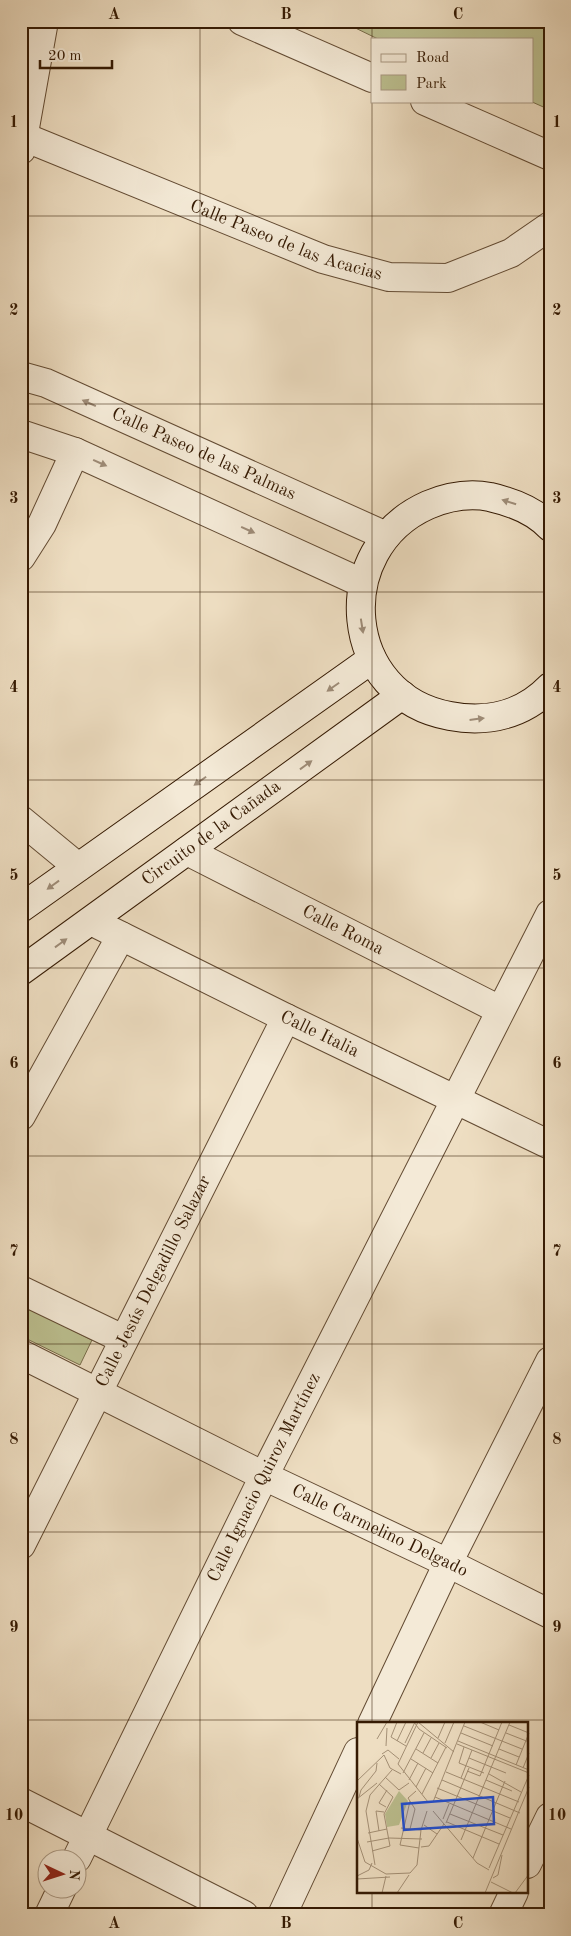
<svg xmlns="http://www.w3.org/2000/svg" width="571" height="1936" font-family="'Old Standard TT',serif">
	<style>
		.green { fill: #bcc090; stroke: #786d4a }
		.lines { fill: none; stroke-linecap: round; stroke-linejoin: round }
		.street-casing { stroke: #634b33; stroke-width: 30 }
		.secondary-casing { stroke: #351a03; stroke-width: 30 }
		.street { stroke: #f4ead7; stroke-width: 28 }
		.secondary { stroke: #f4ead7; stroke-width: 28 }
		.oneway { fill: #9e8c78 }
		.grid { fill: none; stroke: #351a03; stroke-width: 1; stroke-opacity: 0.55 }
		.labels { text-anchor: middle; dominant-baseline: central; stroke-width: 4; stroke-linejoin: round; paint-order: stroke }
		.street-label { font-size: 18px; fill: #351a03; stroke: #f4ead7 }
		.inset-road { fill: none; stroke: #a49076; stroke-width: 1 }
		.view { fill: #1d4ed8; fill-opacity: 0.15; stroke: #1d4ed8; stroke-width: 2.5 }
		.inset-edge { fill: none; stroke: #351a03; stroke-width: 2.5 }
		.neatline { fill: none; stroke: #351a03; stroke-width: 2 }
		.grid-label { font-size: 16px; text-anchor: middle; font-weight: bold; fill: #351a03 }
	</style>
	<rect width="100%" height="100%" fill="#eedec2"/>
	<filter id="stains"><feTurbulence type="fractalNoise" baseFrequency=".004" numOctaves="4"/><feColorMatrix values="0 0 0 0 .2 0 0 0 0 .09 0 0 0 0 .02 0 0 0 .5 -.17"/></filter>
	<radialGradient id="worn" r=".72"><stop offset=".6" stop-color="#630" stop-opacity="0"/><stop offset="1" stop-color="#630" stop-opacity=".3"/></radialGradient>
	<!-- green -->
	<g class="green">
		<polygon points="341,21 550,21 550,110 530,101 532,101 532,39 378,39"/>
		<polygon points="21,1305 92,1340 80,1365 21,1336"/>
	</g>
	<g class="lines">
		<!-- street casing -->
		<g class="street-casing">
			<g id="street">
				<polyline points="242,21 372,78"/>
				<polyline points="425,101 550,156"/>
				<path id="s1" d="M24 137 323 259 389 277 448 278 511 253 550 226"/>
				<polyline points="21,150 44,21"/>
				<path id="s2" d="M21 376 46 383 386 536"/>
				<polyline points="21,434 75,452 362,583"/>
				<polyline points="21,557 42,524 75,452"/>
				<polyline points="21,820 78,867"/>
				<path id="s3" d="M187 851 500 1010"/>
				<path id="s4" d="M91 921 286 1018 550 1145"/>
				<polyline points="21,1116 121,936"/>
				<polyline points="21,1290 123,1339"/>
				<path id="s5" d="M21 1354 264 1476 448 1563 550 1614"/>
				<path id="s6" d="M21 1545 286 1018"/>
				<polyline points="372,1724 448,1563 550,1361"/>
				<polyline points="21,1802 244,1915"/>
				<path id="s7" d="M77 1858 264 1476 550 914"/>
				<polyline points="527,1864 550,1817"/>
				<polyline points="49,1915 62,1888"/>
				<polyline points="282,1915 358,1752"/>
				<polyline points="503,1915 514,1892"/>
			</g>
		</g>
		<!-- secondary casing -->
		<g class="secondary-casing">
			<g id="secondary">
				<path d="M550 527C534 510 512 502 490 497 469 493 447 497 428 505 329 549 342 697 450 716 487 723 523 715 550 687"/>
				<polyline points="21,908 372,659"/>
				<path id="s8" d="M21 971 402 695"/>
			</g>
		</g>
		<!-- street -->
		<use href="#street" class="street"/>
		<!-- secondary -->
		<use href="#secondary" class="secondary"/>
	</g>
	<!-- one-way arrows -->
	<defs><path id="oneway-solid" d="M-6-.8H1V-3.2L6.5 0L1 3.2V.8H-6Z" transform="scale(1.25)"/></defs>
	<g class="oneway">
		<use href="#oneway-solid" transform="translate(89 403) rotate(-156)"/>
		<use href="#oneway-solid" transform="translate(100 463) rotate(24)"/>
		<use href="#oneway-solid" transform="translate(509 502) rotate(-162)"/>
		<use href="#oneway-solid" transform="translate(248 530) rotate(24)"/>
		<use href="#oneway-solid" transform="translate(362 626) rotate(81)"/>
		<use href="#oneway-solid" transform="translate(333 687) rotate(145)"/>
		<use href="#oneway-solid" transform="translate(477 719) rotate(-7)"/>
		<use href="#oneway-solid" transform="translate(306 765) rotate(-36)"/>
		<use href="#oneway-solid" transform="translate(200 781) rotate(145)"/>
		<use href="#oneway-solid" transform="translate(53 885) rotate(144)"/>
		<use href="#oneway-solid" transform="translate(61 943) rotate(-36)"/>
	</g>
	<!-- grid -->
	<path class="grid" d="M200 21V1915M372 21V1724M21 216H550M21 404H550M21 592H550M21 780H550M21 968H550M21 1156H550M21 1344H550M21 1532H550M21 1720H550M372 1892V1915"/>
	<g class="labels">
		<!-- street labels -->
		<g class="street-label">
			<text stroke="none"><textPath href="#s1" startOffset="282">Calle Paseo de las Acacias</textPath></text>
			<text stroke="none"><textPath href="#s2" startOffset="199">Calle Paseo de las Palmas</textPath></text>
			<text stroke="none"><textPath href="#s8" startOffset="235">Circuito de la Cañada</textPath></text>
			<text stroke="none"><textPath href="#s3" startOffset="175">Calle Roma</textPath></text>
			<text stroke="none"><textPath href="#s4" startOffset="255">Calle Italia</textPath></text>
			<text stroke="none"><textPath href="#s6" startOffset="295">Calle Jesús Delgadillo Salazar</textPath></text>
			<text stroke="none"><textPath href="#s7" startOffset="424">Calle Ignacio Quiroz Martínez</textPath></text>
			<text stroke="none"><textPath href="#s5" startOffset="400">Calle Carmelino Delgado</textPath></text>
		</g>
	</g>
	<!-- overview -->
	<g transform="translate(357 1722)">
		<rect width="171" height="171" fill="#eedec2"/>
		<path d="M42 69 51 79 42 103 30 105 28 92Z" fill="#bcc090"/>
		<path class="inset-road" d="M40 0 34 15 49 24M57 0 62 7 90 26M123 0 142 8M152 3 172 11M107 4 165 27M104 11 136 24M149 11 172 20M81 16 88 0M20 17 30 0M40 19 49 0M101 19 172 48M48 21 58 0M88 21 97 0M100 22 172 51M29 24 30 6M107 25 102 41 127 51M59 27 81 41M142 27 162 35M66 31 74 16M25 32 31 28 42 37M74 36 82 21M112 36 149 51M54 37 76 51M159 43 172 11M166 46 172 31M110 49 123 54 145 0M89 50 162 80M46 51 67 11M132 52 164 70M28 55 42 68 52 61M104 56 115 28M52 58 61 41M85 58 163 91M129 58 155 69M0 59 27 33 33 46 44 52M59 65 69 46M80 66 153 96M65 72 89 25M2 75 4 68 19 49 20 41M78 75 154 107M0 77 20 61M53 79 43 123 62 126M71 80 41 42 61 0 97 30M76 80 108 0M29 85 22 81 30 68M76 89 120 141 132 148M93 92 146 113M86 97 92 82M90 100 142 122M89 101 112 46M67 103 80 112M44 106 64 108M53 107 58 87 51 76 59 69M22 109 19 89 27 90M11 111 30 107M0 116 8 140 29 152 53 151 60 143 64 108 70 89M104 118 153 0M10 120 32 116 65 117M64 125 72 124 87 102M15 129 33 124 27 92 36 75 22 62M116 136 148 59M18 143 9 89 13 73 35 48M132 146 172 53M0 154 12 148 15 141M136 156 141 153 145 133M0 157 33 155M134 160 156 171M25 171 29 154M40 171 52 153M128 171 172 65M158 171 172 152"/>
		<path class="view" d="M136 75 137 102 47 108 45 82Z"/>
		<rect width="171" height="171" class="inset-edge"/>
	</g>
	<!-- margin -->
	<rect width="571" height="1936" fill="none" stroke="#eedec2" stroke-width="55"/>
	<!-- legend -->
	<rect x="371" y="38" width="162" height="65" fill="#f4ead7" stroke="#a89782"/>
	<rect x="381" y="54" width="25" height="8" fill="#f4ead7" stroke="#a89782"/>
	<text x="416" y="62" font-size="15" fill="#351a03">Road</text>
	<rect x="381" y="75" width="25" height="15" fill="#bcc090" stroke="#a89782"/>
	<text x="416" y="88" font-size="15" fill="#351a03">Park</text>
	<!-- north arrow -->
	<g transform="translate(62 1874) rotate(94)"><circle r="24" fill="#f4ead7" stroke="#a89782"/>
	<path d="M0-4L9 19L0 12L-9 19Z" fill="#8f2418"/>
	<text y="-8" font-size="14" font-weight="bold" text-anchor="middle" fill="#351a03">N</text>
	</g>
	<!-- scale -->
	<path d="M40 60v8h72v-8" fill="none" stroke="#351a03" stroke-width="2.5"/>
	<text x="48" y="60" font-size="15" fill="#351a03" stroke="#f4ead7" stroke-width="4" paint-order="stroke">20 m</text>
	<rect x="28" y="28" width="516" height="1880" class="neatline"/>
	<g class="grid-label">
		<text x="114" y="19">A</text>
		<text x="286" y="19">B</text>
		<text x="458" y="19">C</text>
		<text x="14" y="127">1</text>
		<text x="557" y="127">1</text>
		<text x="14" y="315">2</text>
		<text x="557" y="315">2</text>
		<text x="14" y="503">3</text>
		<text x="557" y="503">3</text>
		<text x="14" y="692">4</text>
		<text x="557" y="692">4</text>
		<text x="14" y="880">5</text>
		<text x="557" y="880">5</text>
		<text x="14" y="1068">6</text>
		<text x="557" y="1068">6</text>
		<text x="14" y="1256">7</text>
		<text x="557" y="1256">7</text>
		<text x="14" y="1444">8</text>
		<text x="557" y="1444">8</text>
		<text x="14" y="1632">9</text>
		<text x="557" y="1632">9</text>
		<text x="14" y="1820">10</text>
		<text x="557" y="1820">10</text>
		<text x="114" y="1928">A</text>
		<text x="286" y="1928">B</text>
		<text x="458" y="1928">C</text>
	</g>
	<rect width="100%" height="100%" filter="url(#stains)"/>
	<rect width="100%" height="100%" fill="url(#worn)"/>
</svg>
